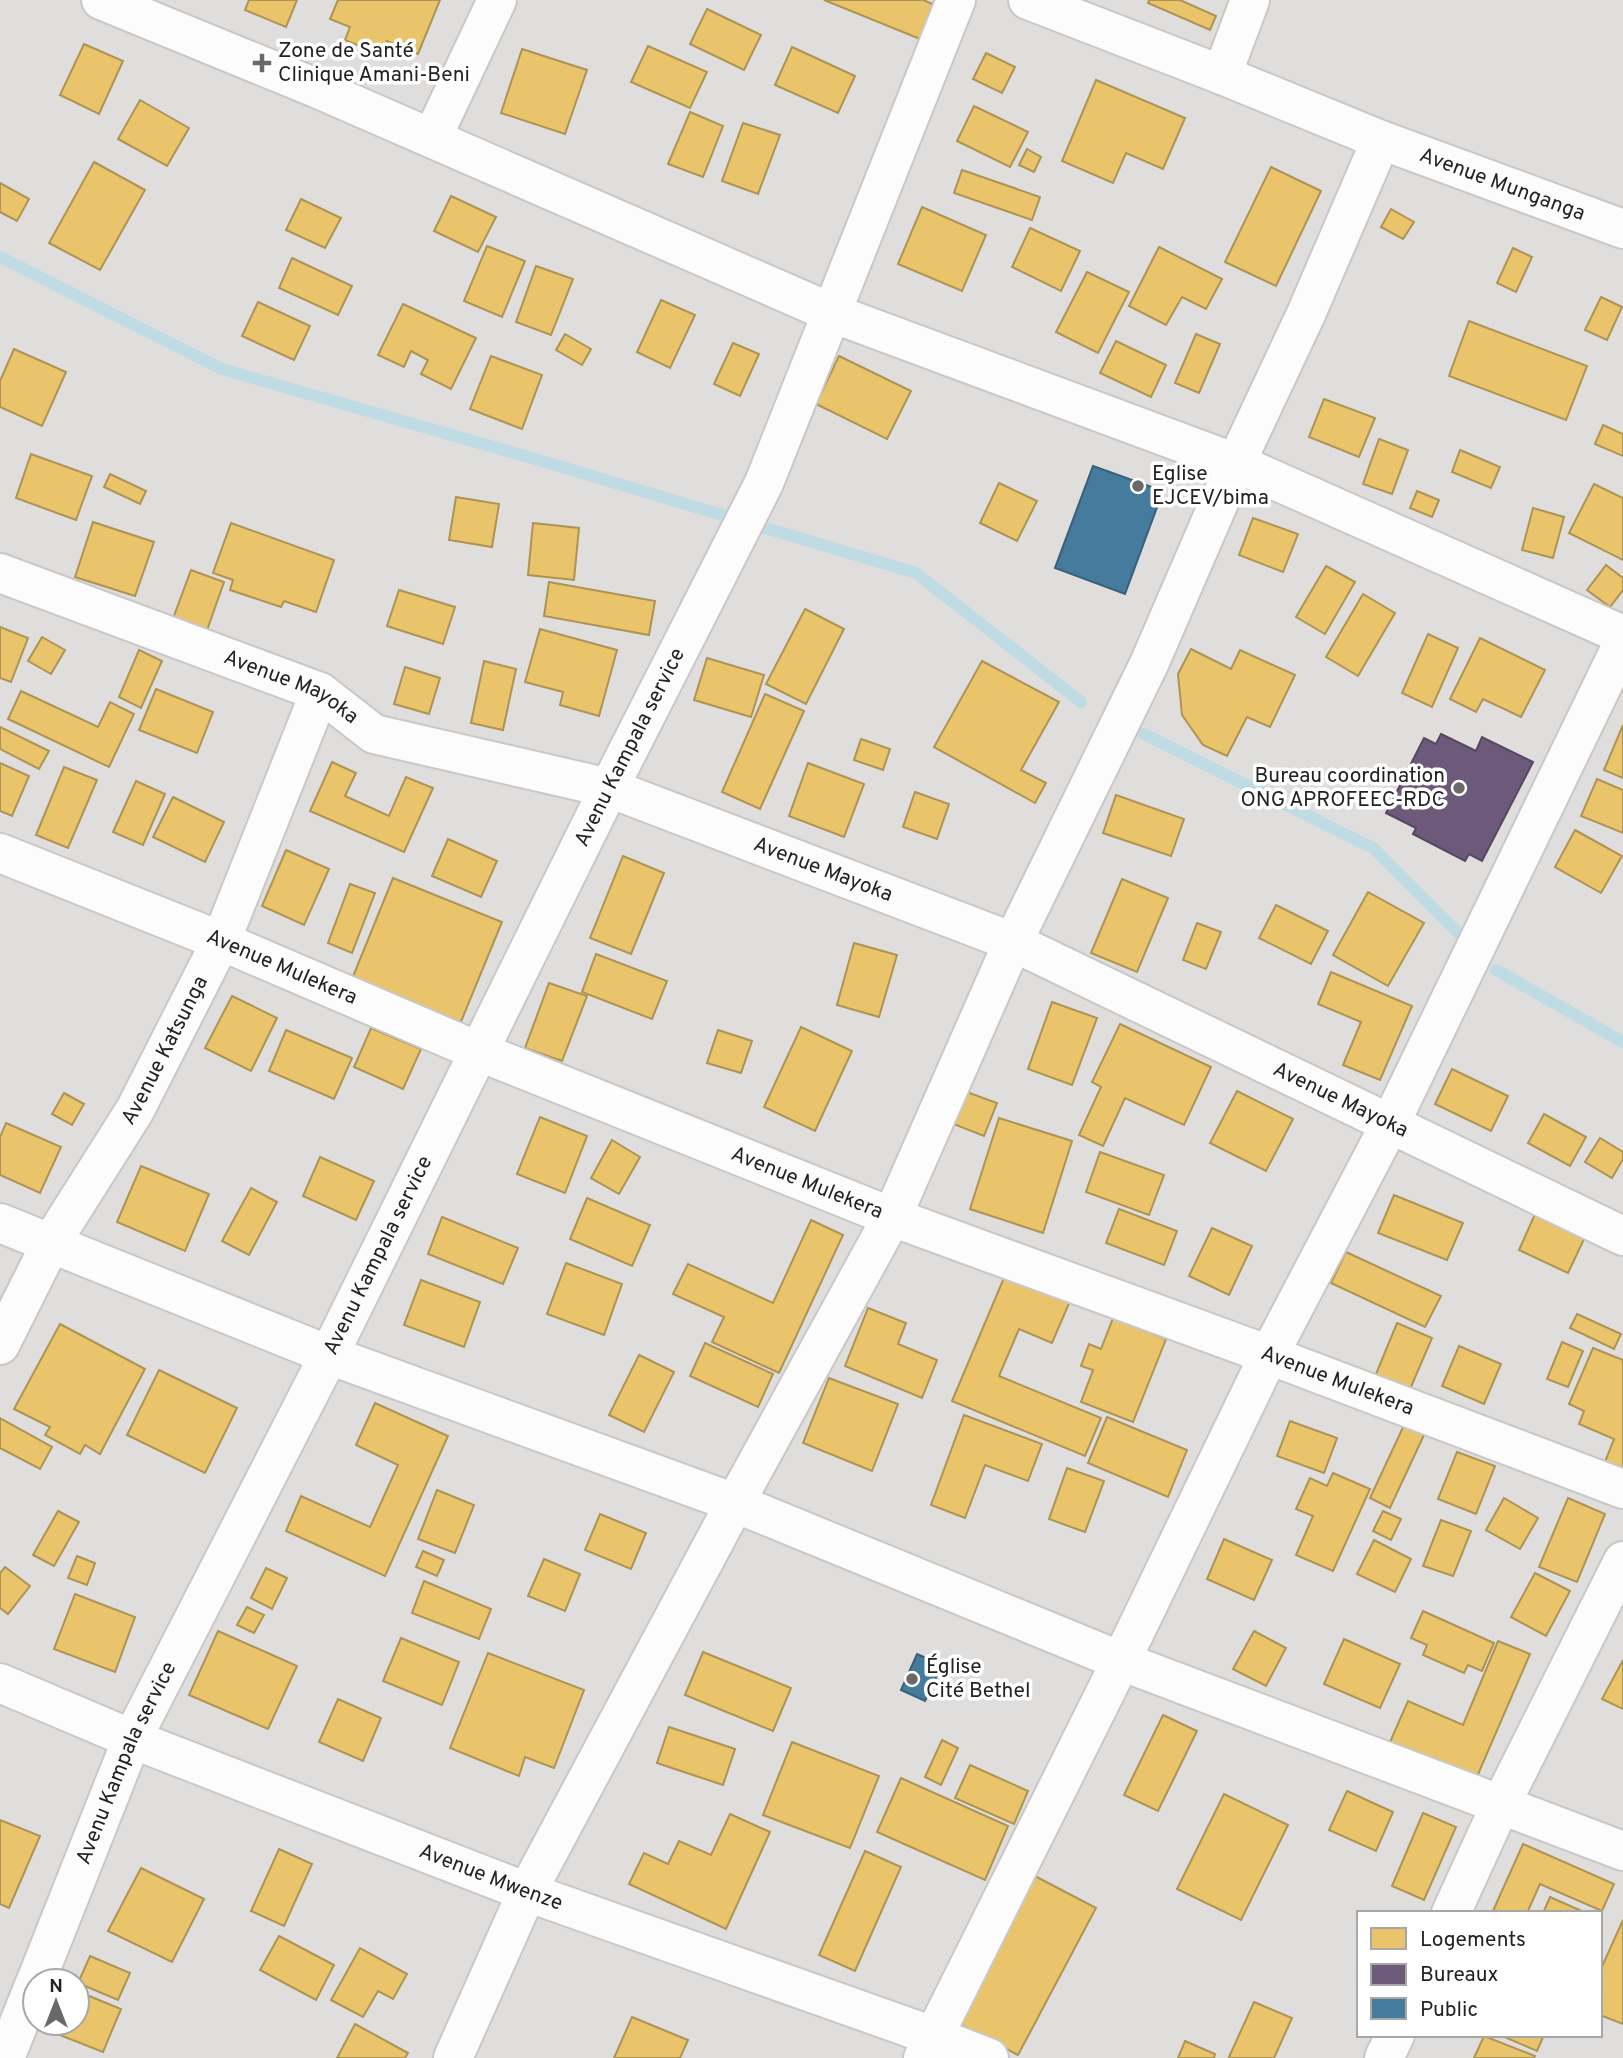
<svg xmlns="http://www.w3.org/2000/svg" width="1623" height="2058" font-family="Overpass,sans-serif">
	<style>
		.residential { fill: #dfdedc; fill-rule: evenodd }
		.airport { fill: #e0deda }
		.homes { fill: #e9c46a; stroke: #ad9354; stroke-width: 2 }
		.offices { fill: #6d597a; stroke: #564860; stroke-width: 2 }
		.public { fill: #457b9d; stroke: #3a6078; stroke-width: 2 }
		.lines { fill: none; stroke-linecap: round; stroke-linejoin: round }
		.stream { stroke: #bfdbe3; stroke-width: 12 }
		.minor-casing { stroke: #c9c8c7; stroke-width: 42 }
		.minor { stroke: #fdfcfc; stroke-width: 38 }
		.poi-dot { fill: #6a6968; stroke: #fff; stroke-width: 2.5 }
		.labels { text-anchor: middle; dominant-baseline: central; stroke-width: 7; stroke-linejoin: round; paint-order: stroke }
		.poi-label { font-size: 21px; fill: #222; stroke: #fff; text-anchor: start }
		.street-label { font-size: 21px; fill: #222; stroke: #fff }
	</style>
	<rect width="100%" height="100%" fill="#f0eeeb"/>
	<!-- residential -->
	<path class="residential" d="M0 0H1298L1290 22 1623 151V2058H0ZM1359 1913H1600V2035H1359ZM35 1981H77V2023H35Z"/>
	<!-- airport -->
	<polygon class="airport" points="1298,0 1623,0 1623,151 1289,22"/>
	<!-- homes -->
	<g class="homes">
		<polygon points="249,0 297,0 286,27 245,10"/>
		<polygon points="338,0 440,0 418,54 387,41 381,55 345,40 350,27 330,19"/>
		<polygon points="824,0 923,0 940,7 925,41"/>
		<polygon points="1149,0 1180,0 1216,16 1210,30 1148,3"/>
		<polygon points="707,9 761,35 744,70 690,44"/>
		<polygon points="84,44 123,61 99,114 60,95"/>
		<polygon points="648,46 707,72 690,108 631,82"/>
		<polygon points="792,47 855,76 838,113 775,85"/>
		<polygon points="522,49 587,70 565,134 501,113"/>
		<polygon points="986,53 1015,67 1002,93 973,79"/>
		<polygon points="1096,80 1185,118 1163,169 1126,153 1113,183 1062,161"/>
		<polygon points="140,100 189,128 167,166 118,139"/>
		<polygon points="974,106 1028,132 1010,167 957,141"/>
		<polygon points="690,112 723,126 703,177 668,164"/>
		<polygon points="743,123 780,135 758,194 722,181"/>
		<polygon points="1027,149 1041,157 1034,172 1019,165"/>
		<polygon points="94,162 145,190 100,270 49,243"/>
		<polygon points="1271,167 1321,191 1276,286 1225,262"/>
		<polygon points="962,170 1040,197 1032,220 954,193"/>
		<polygon points="0,183 29,199 17,221 0,212"/>
		<polygon points="451,196 496,217 478,252 434,231"/>
		<polygon points="301,199 341,218 325,248 286,230"/>
		<polygon points="922,207 986,235 962,291 898,264"/>
		<polygon points="1391,209 1414,222 1403,239 1381,227"/>
		<polygon points="1030,228 1080,251 1061,291 1012,267"/>
		<polygon points="487,246 525,261 502,317 464,301"/>
		<polygon points="1159,247 1222,279 1206,309 1182,297 1166,325 1129,306"/>
		<polygon points="1513,248 1532,257 1516,292 1497,283"/>
		<polygon points="292,258 352,286 338,315 279,288"/>
		<polygon points="536,266 573,279 551,335 516,322"/>
		<polygon points="1087,272 1129,292 1098,353 1056,332"/>
		<polygon points="1601,297 1622,307 1607,340 1585,330"/>
		<polygon points="661,300 695,315 670,368 637,352"/>
		<polygon points="258,302 310,326 294,360 242,336"/>
		<polygon points="403,304 476,338 451,389 421,374 428,360 411,351 404,367 378,355"/>
		<polygon points="1469,321 1587,366 1566,420 1449,376"/>
		<polygon points="565,334 591,349 582,365 556,350"/>
		<polygon points="1196,334 1220,344 1199,393 1175,383"/>
		<polygon points="1116,341 1166,365 1151,397 1100,373"/>
		<polygon points="733,343 759,354 740,396 714,384"/>
		<polygon points="14,349 66,372 42,426 0,407 0,381"/>
		<polygon points="491,356 542,375 522,429 470,409"/>
		<polygon points="839,356 911,391 887,439 816,404"/>
		<polygon points="1324,399 1375,418 1359,457 1309,437"/>
		<polygon points="1603,425 1623,434 1623,456 1595,444"/>
		<polygon points="1379,439 1408,450 1392,494 1363,484"/>
		<polygon points="1460,450 1500,467 1491,488 1452,472"/>
		<polygon points="31,454 92,476 76,520 16,498"/>
		<polygon points="110,474 146,491 140,504 104,487"/>
		<polygon points="999,483 1037,501 1017,541 980,523"/>
		<polygon points="1594,484 1623,498 1623,560 1569,533"/>
		<polygon points="1417,491 1439,500 1432,517 1410,508"/>
		<polygon points="456,497 499,504 492,547 449,540"/>
		<polygon points="1533,508 1564,517 1553,558 1522,550"/>
		<polygon points="1253,518 1298,534 1283,572 1239,555"/>
		<polygon points="93,522 154,542 135,596 75,577"/>
		<polygon points="231,523 334,560 316,612 284,601 281,607 230,590 233,580 213,573"/>
		<polygon points="533,523 579,528 574,580 528,575"/>
		<polygon points="1606,565 1623,578 1623,590 1610,607 1587,590"/>
		<polygon points="1326,566 1355,582 1325,634 1296,617"/>
		<polygon points="191,570 224,582 205,636 171,624"/>
		<polygon points="549,582 655,601 649,635 544,616"/>
		<polygon points="399,590 455,607 443,644 387,626"/>
		<polygon points="1363,594 1395,613 1358,676 1326,657"/>
		<polygon points="805,609 844,629 806,704 766,684"/>
		<polygon points="0,627 28,638 11,682 0,678"/>
		<polygon points="540,629 617,650 599,716 560,705 563,692 525,682"/>
		<polygon points="1428,634 1458,648 1432,707 1402,693"/>
		<polygon points="42,637 65,650 51,674 28,661"/>
		<polygon points="1480,638 1545,670 1521,717 1483,699 1476,712 1450,699"/>
		<polygon points="1191,649 1231,669 1240,650 1295,675 1270,727 1247,717 1227,756 1203,745 1182,715 1178,674"/>
		<polygon points="139,650 162,661 141,708 119,697"/>
		<polygon points="707,658 764,675 751,717 694,700"/>
		<polygon points="484,661 516,669 503,730 471,723"/>
		<polygon points="982,661 1059,702 1021,770 1046,783 1035,803 934,747"/>
		<polygon points="405,667 440,678 429,714 394,704"/>
		<polygon points="156,689 213,712 197,753 139,730"/>
		<polygon points="21,691 98,727 110,702 134,714 109,767 8,719"/>
		<polygon points="765,694 804,711 760,809 722,792"/>
		<polygon points="1623,725 1623,778 1604,770"/>
		<polygon points="0,727 49,751 39,769 0,749"/>
		<polygon points="861,739 890,749 883,770 854,760"/>
		<polygon points="332,762 356,773 345,796 389,816 406,777 433,788 404,852 310,811"/>
		<polygon points="0,763 29,776 12,816 0,811"/>
		<polygon points="808,763 864,784 844,837 789,816"/>
		<polygon points="64,767 97,780 68,848 36,835"/>
		<polygon points="1597,779 1623,790 1623,833 1581,816"/>
		<polygon points="136,781 165,794 143,845 113,832"/>
		<polygon points="915,792 949,804 937,839 903,827"/>
		<polygon points="1116,795 1184,819 1171,856 1103,833"/>
		<polygon points="173,797 224,822 205,862 153,837"/>
		<polygon points="1575,830 1622,856 1601,893 1555,867"/>
		<polygon points="448,839 497,861 481,897 432,876"/>
		<polygon points="286,850 329,869 304,925 262,906"/>
		<polygon points="623,856 664,873 631,954 590,938"/>
		<polygon points="393,878 502,922 460,1024 352,979"/>
		<polygon points="1122,879 1168,898 1137,972 1091,953"/>
		<polygon points="350,884 375,893 352,953 328,943"/>
		<polygon points="1368,892 1424,923 1388,986 1333,955"/>
		<polygon points="1276,905 1328,931 1311,964 1259,938"/>
		<polygon points="1197,923 1221,932 1206,969 1183,960"/>
		<polygon points="854,943 897,955 879,1017 837,1005"/>
		<polygon points="596,954 667,981 652,1019 582,992"/>
		<polygon points="1331,972 1412,1006 1380,1080 1343,1065 1361,1022 1318,1004"/>
		<polygon points="549,983 587,996 562,1061 525,1048"/>
		<polygon points="232,996 277,1018 251,1071 205,1048"/>
		<polygon points="1052,1002 1097,1018 1072,1085 1028,1069"/>
		<polygon points="1120,1024 1211,1067 1184,1125 1125,1098 1103,1146 1079,1135 1101,1087 1092,1082"/>
		<polygon points="801,1027 852,1051 815,1131 764,1107"/>
		<polygon points="371,1028 421,1049 403,1089 354,1067"/>
		<polygon points="286,1030 352,1058 334,1099 269,1071"/>
		<polygon points="718,1030 752,1041 741,1073 707,1063"/>
		<polygon points="1452,1069 1508,1096 1491,1131 1435,1104"/>
		<polygon points="964,1091 997,1103 984,1136 951,1123"/>
		<polygon points="1237,1091 1293,1119 1266,1171 1210,1143"/>
		<polygon points="64,1093 84,1104 72,1125 52,1114"/>
		<polygon points="1544,1114 1586,1137 1570,1166 1528,1143"/>
		<polygon points="540,1117 587,1136 565,1193 517,1174"/>
		<polygon points="999,1118 1072,1141 1043,1233 970,1209"/>
		<polygon points="6,1123 61,1147 40,1193 0,1175 0,1137"/>
		<polygon points="1600,1138 1623,1152 1623,1159 1612,1178 1585,1162"/>
		<polygon points="612,1140 640,1157 619,1194 591,1178"/>
		<polygon points="1100,1152 1164,1175 1149,1215 1086,1192"/>
		<polygon points="320,1157 374,1181 356,1220 303,1196"/>
		<polygon points="141,1166 209,1194 185,1251 117,1222"/>
		<polygon points="251,1188 277,1202 249,1255 222,1241"/>
		<polygon points="1394,1195 1463,1223 1447,1260 1378,1233"/>
		<polygon points="587,1198 650,1225 632,1266 570,1239"/>
		<polygon points="1119,1209 1177,1231 1164,1265 1106,1243"/>
		<polygon points="1535,1214 1585,1237 1568,1273 1519,1250"/>
		<polygon points="442,1217 518,1248 503,1284 428,1254"/>
		<polygon points="811,1220 843,1235 779,1373 712,1342 724,1317 673,1294 688,1264 773,1303"/>
		<polygon points="1212,1228 1252,1246 1229,1295 1189,1276"/>
		<polygon points="1346,1252 1441,1296 1425,1327 1331,1283"/>
		<polygon points="566,1263 622,1284 604,1335 547,1314"/>
		<polygon points="1006,1273 1070,1301 1052,1343 1019,1329 999,1376 1101,1418 1085,1456 952,1401"/>
		<polygon points="421,1280 480,1302 464,1347 404,1325"/>
		<polygon points="868,1308 906,1323 898,1344 937,1360 922,1398 845,1366"/>
		<polygon points="1577,1314 1621,1334 1614,1349 1570,1328"/>
		<polygon points="1113,1318 1166,1339 1133,1422 1081,1402 1093,1370 1081,1366 1089,1344 1101,1349"/>
		<polygon points="1397,1323 1432,1338 1408,1394 1374,1379"/>
		<polygon points="60,1324 145,1369 100,1454 85,1445 80,1454 45,1435 50,1427 14,1409"/>
		<polygon points="1562,1342 1583,1351 1568,1387 1547,1379"/>
		<polygon points="705,1343 773,1374 758,1407 690,1376"/>
		<polygon points="1459,1346 1501,1364 1484,1404 1442,1386"/>
		<polygon points="1593,1348 1623,1360 1623,1475 1603,1467 1614,1439 1579,1424 1584,1411 1569,1404"/>
		<polygon points="639,1355 674,1372 644,1432 609,1415"/>
		<polygon points="159,1370 237,1408 205,1473 127,1435"/>
		<polygon points="829,1378 898,1404 872,1471 803,1443"/>
		<polygon points="375,1403 448,1436 385,1576 286,1531 301,1496 370,1527 398,1465 356,1445"/>
		<polygon points="964,1415 1042,1444 1028,1481 985,1465 965,1518 931,1505"/>
		<polygon points="1107,1417 1187,1450 1168,1497 1088,1463"/>
		<polygon points="0,1418 52,1447 40,1469 0,1448"/>
		<polygon points="1290,1421 1337,1438 1324,1473 1277,1456"/>
		<polygon points="1404,1425 1424,1435 1390,1508 1370,1498"/>
		<polygon points="1457,1452 1495,1466 1476,1514 1438,1499"/>
		<polygon points="1067,1468 1104,1481 1085,1532 1049,1519"/>
		<polygon points="1333,1473 1370,1489 1333,1571 1296,1555 1313,1516 1296,1509 1310,1478 1327,1486"/>
		<polygon points="437,1490 474,1505 455,1553 418,1539"/>
		<polygon points="1504,1498 1538,1518 1520,1549 1486,1530"/>
		<polygon points="1568,1498 1605,1514 1577,1582 1539,1567"/>
		<polygon points="58,1511 79,1522 54,1566 33,1555"/>
		<polygon points="1383,1511 1401,1519 1391,1540 1373,1531"/>
		<polygon points="600,1514 646,1533 631,1569 585,1550"/>
		<polygon points="1441,1520 1471,1531 1453,1576 1423,1566"/>
		<polygon points="1224,1539 1272,1560 1254,1600 1207,1579"/>
		<polygon points="1374,1540 1411,1559 1395,1592 1357,1574"/>
		<polygon points="423,1551 444,1560 437,1576 416,1567"/>
		<polygon points="77,1556 95,1563 87,1585 68,1578"/>
		<polygon points="544,1559 580,1574 565,1611 528,1596"/>
		<polygon points="5,1567 30,1586 8,1614 0,1608 0,1573"/>
		<polygon points="266,1568 287,1578 272,1609 251,1598"/>
		<polygon points="1535,1573 1570,1591 1546,1636 1511,1617"/>
		<polygon points="424,1581 491,1609 479,1639 412,1613"/>
		<polygon points="75,1594 135,1617 115,1672 54,1649"/>
		<polygon points="247,1607 264,1615 254,1633 237,1625"/>
		<polygon points="1423,1611 1494,1643 1482,1671 1468,1665 1464,1673 1423,1655 1427,1645 1411,1638"/>
		<polygon points="218,1631 297,1666 268,1729 189,1695"/>
		<polygon points="1254,1631 1286,1648 1266,1686 1233,1669"/>
		<polygon points="401,1638 459,1662 442,1705 383,1681"/>
		<polygon points="1344,1639 1400,1664 1380,1708 1324,1684"/>
		<polygon points="1498,1641 1530,1654 1476,1779 1390,1742 1408,1701 1463,1725"/>
		<polygon points="703,1652 791,1688 773,1731 685,1695"/>
		<polygon points="488,1653 584,1690 554,1768 525,1757 519,1776 450,1748"/>
		<polygon points="1623,1660 1623,1709 1602,1699"/>
		<polygon points="338,1699 381,1718 363,1761 319,1742"/>
		<polygon points="1163,1715 1197,1731 1158,1811 1124,1795"/>
		<polygon points="669,1727 735,1749 723,1785 657,1763"/>
		<polygon points="942,1740 958,1748 941,1785 925,1777"/>
		<polygon points="792,1742 879,1776 850,1848 763,1815"/>
		<polygon points="970,1765 1028,1791 1014,1824 955,1798"/>
		<polygon points="901,1778 1008,1826 985,1880 877,1832"/>
		<polygon points="1347,1791 1393,1812 1376,1851 1329,1830"/>
		<polygon points="1224,1794 1288,1825 1241,1920 1177,1889"/>
		<polygon points="1423,1813 1456,1827 1424,1900 1392,1886"/>
		<polygon points="730,1814 770,1832 726,1929 629,1884 644,1853 668,1864 679,1841 711,1855"/>
		<polygon points="0,1820 40,1836 9,1908 0,1904"/>
		<polygon points="1523,1844 1614,1884 1602,1911 1540,1884 1527,1913 1492,1913"/>
		<polygon points="279,1849 312,1864 284,1926 251,1911"/>
		<polygon points="865,1851 901,1867 855,1971 819,1955"/>
		<polygon points="141,1868 204,1899 172,1962 108,1931"/>
		<polygon points="1033,1875 1096,1908 1018,2055 955,2022"/>
		<polygon points="1550,1897 1586,1913 1543,1913"/>
		<polygon points="1623,1920 1623,2024 1600,2015 1600,1971"/>
		<polygon points="279,1936 334,1965 316,2000 260,1970"/>
		<polygon points="360,1948 407,1974 393,1999 378,1991 363,2017 331,2000"/>
		<polygon points="90,1956 130,1973 118,2000 78,1983"/>
		<polygon points="77,1991 121,2009 103,2052 47,2030 50,2023 77,2023"/>
		<polygon points="1254,2002 1292,2018 1274,2058 1231,2058 1229,2057"/>
		<polygon points="632,2017 688,2040 680,2058 614,2058"/>
		<polygon points="355,2024 408,2053 405,2058 337,2058"/>
		<polygon points="1500,2035 1544,2035 1537,2051"/>
		<polygon points="1484,2036 1535,2056 1534,2058 1474,2058"/>
		<polygon points="1185,2041 1215,2054 1214,2058 1178,2058"/>
	</g>
	<!-- offices -->
	<polygon class="offices" points="1441,734 1476,751 1482,737 1533,762 1482,861 1469,854 1465,861 1413,834 1416,828 1386,813 1424,738 1436,744"/>
	<!-- public -->
	<g class="public">
		<polygon points="1093,466 1163,491 1125,594 1055,568"/>
		<polygon points="917,1654 942,1665 925,1701 901,1690"/>
	</g>
	<g class="lines">
		<!-- stream -->
		<g class="stream">
			<polyline points="0,257 222,369 532,458 916,573 1081,702"/>
			<polyline points="1144,734 1373,848 1465,940"/>
			<polyline points="1496,970 1623,1042"/>
		</g>
		<!-- minor casing -->
		<g class="minor-casing">
			<g id="minor">
				<polyline points="101,0 316,88 832,313 1236,463 1623,635"/>
				<path id="s1" d="M1028 0 1222 75 1381 140 1623 229"/>
				<polyline points="1222,75 1250,0"/>
				<polyline points="432,138 497,0"/>
				<path id="s2" d="M0 573 320 692 374 734 609 788 1013 942 1623 1236"/>
				<path id="s3" d="M0 853 221 941 480 1052 892 1217 1269 1355 1623 1489"/>
				<polyline points="0,1223 329,1355 735,1503 1121,1661 1623,1851"/>
				<path id="s4" d="M0 1345 51 1243 135 1110 221 941 320 692"/>
				<path id="s5" d="M0 1683 132 1739 527 1892 933 2036 989 2058"/>
				<polyline points="1451,1913 1500,1806 1623,1561"/>
				<path id="s6" d="M36 1981 132 1739 329 1355 609 788 764 483 956 0"/>
				<polyline points="5,2058 35,1983"/>
				<polyline points="453,2058 527,1892 735,1503 892,1217 1013,942 1149,664 1236,463 1306,314 1381,140"/>
				<polyline points="923,2058 1121,1661 1269,1355 1390,1124 1623,643"/>
				<polyline points="1384,2058 1395,2035"/>
			</g>
		</g>
		<!-- minor -->
		<use href="#minor" class="minor"/>
	</g>
	<!-- markers -->
	<g class="poi-dot">
		<path d="M258.5 52.5h7v7h7v7h-7v7h-7v-7h-7v-7h7z"/>
		<circle cx="1138" cy="486" r="7"/>
		<circle cx="1459" cy="788" r="7"/>
		<circle cx="912" cy="1679" r="7"/>
	</g>
	<g class="labels">
		<!-- poi labels -->
		<g class="poi-label">
			<text x="278" y="51">Zone de Santé<tspan x="278" dy="24">Clinique Amani-Beni</tspan></text>
			<text x="1152" y="474">Eglise<tspan x="1152" dy="24">EJCEV/bima</tspan></text>
			<text x="1445" y="776" text-anchor="end">Bureau coordination<tspan x="1445" dy="24">ONG APROFEEC-RDC</tspan></text>
			<text x="926" y="1667">Église<tspan x="926" dy="24">Cité Bethel</tspan></text>
		</g>
		<!-- street labels -->
		<g class="street-label">
			<text stroke="none"><textPath href="#s1" startOffset="509">Avenue Munganga</textPath></text>
			<text stroke="none"><textPath href="#s2" startOffset="313">Avenue Mayoka</textPath></text>
			<text stroke="none"><textPath href="#s6" startOffset="1370">Avenu Kampala service</textPath></text>
			<text stroke="none"><textPath href="#s2" startOffset="880">Avenue Mayoka</textPath></text>
			<text stroke="none"><textPath href="#s3" startOffset="304">Avenue Mulekera</textPath></text>
			<text stroke="none"><textPath href="#s4" startOffset="338">Avenue Katsunga</textPath></text>
			<text stroke="none"><textPath href="#s2" startOffset="1447">Avenue Mayoka</textPath></text>
			<text stroke="none"><textPath href="#s3" startOffset="872">Avenue Mulekera</textPath></text>
			<text stroke="none"><textPath href="#s6" startOffset="803">Avenu Kampala service</textPath></text>
			<text stroke="none"><textPath href="#s3" startOffset="1438">Avenue Mulekera</textPath></text>
			<text stroke="none"><textPath href="#s6" startOffset="236">Avenu Kampala service</textPath></text>
			<text stroke="none"><textPath href="#s5" startOffset="528">Avenue Mwenze</textPath></text>
		</g>
	</g>
	<!-- legend -->
	<rect x="1357" y="1911" width="245" height="126" fill="#ffffff" stroke="#a7a7a7" stroke-width="2"/>
	<rect x="1371" y="1928" width="35" height="21" fill="#e9c46a" stroke="#a7a7a7" stroke-width="2"/>
	<text x="1420" y="1946" font-size="21" fill="#222222">Logements</text>
	<rect x="1371" y="1964" width="35" height="21" fill="#6d597a" stroke="#a7a7a7" stroke-width="2"/>
	<text x="1420" y="1981" font-size="21" fill="#222222">Bureaux</text>
	<rect x="1371" y="1998" width="35" height="21" fill="#457b9d" stroke="#a7a7a7" stroke-width="2"/>
	<text x="1420" y="2016" font-size="21" fill="#222222">Public</text>
	<!-- north arrow -->
	<g transform="translate(56 2002)"><circle r="33" fill="#ffffff" stroke="#a7a7a7" stroke-width="2"/>
	<path d="M0-5L12 26L0 18L-12 26Z" fill="#6a6968"/>
	<text y="-10" font-size="19" font-weight="bold" text-anchor="middle" fill="#222222">N</text>
	</g>
</svg>
